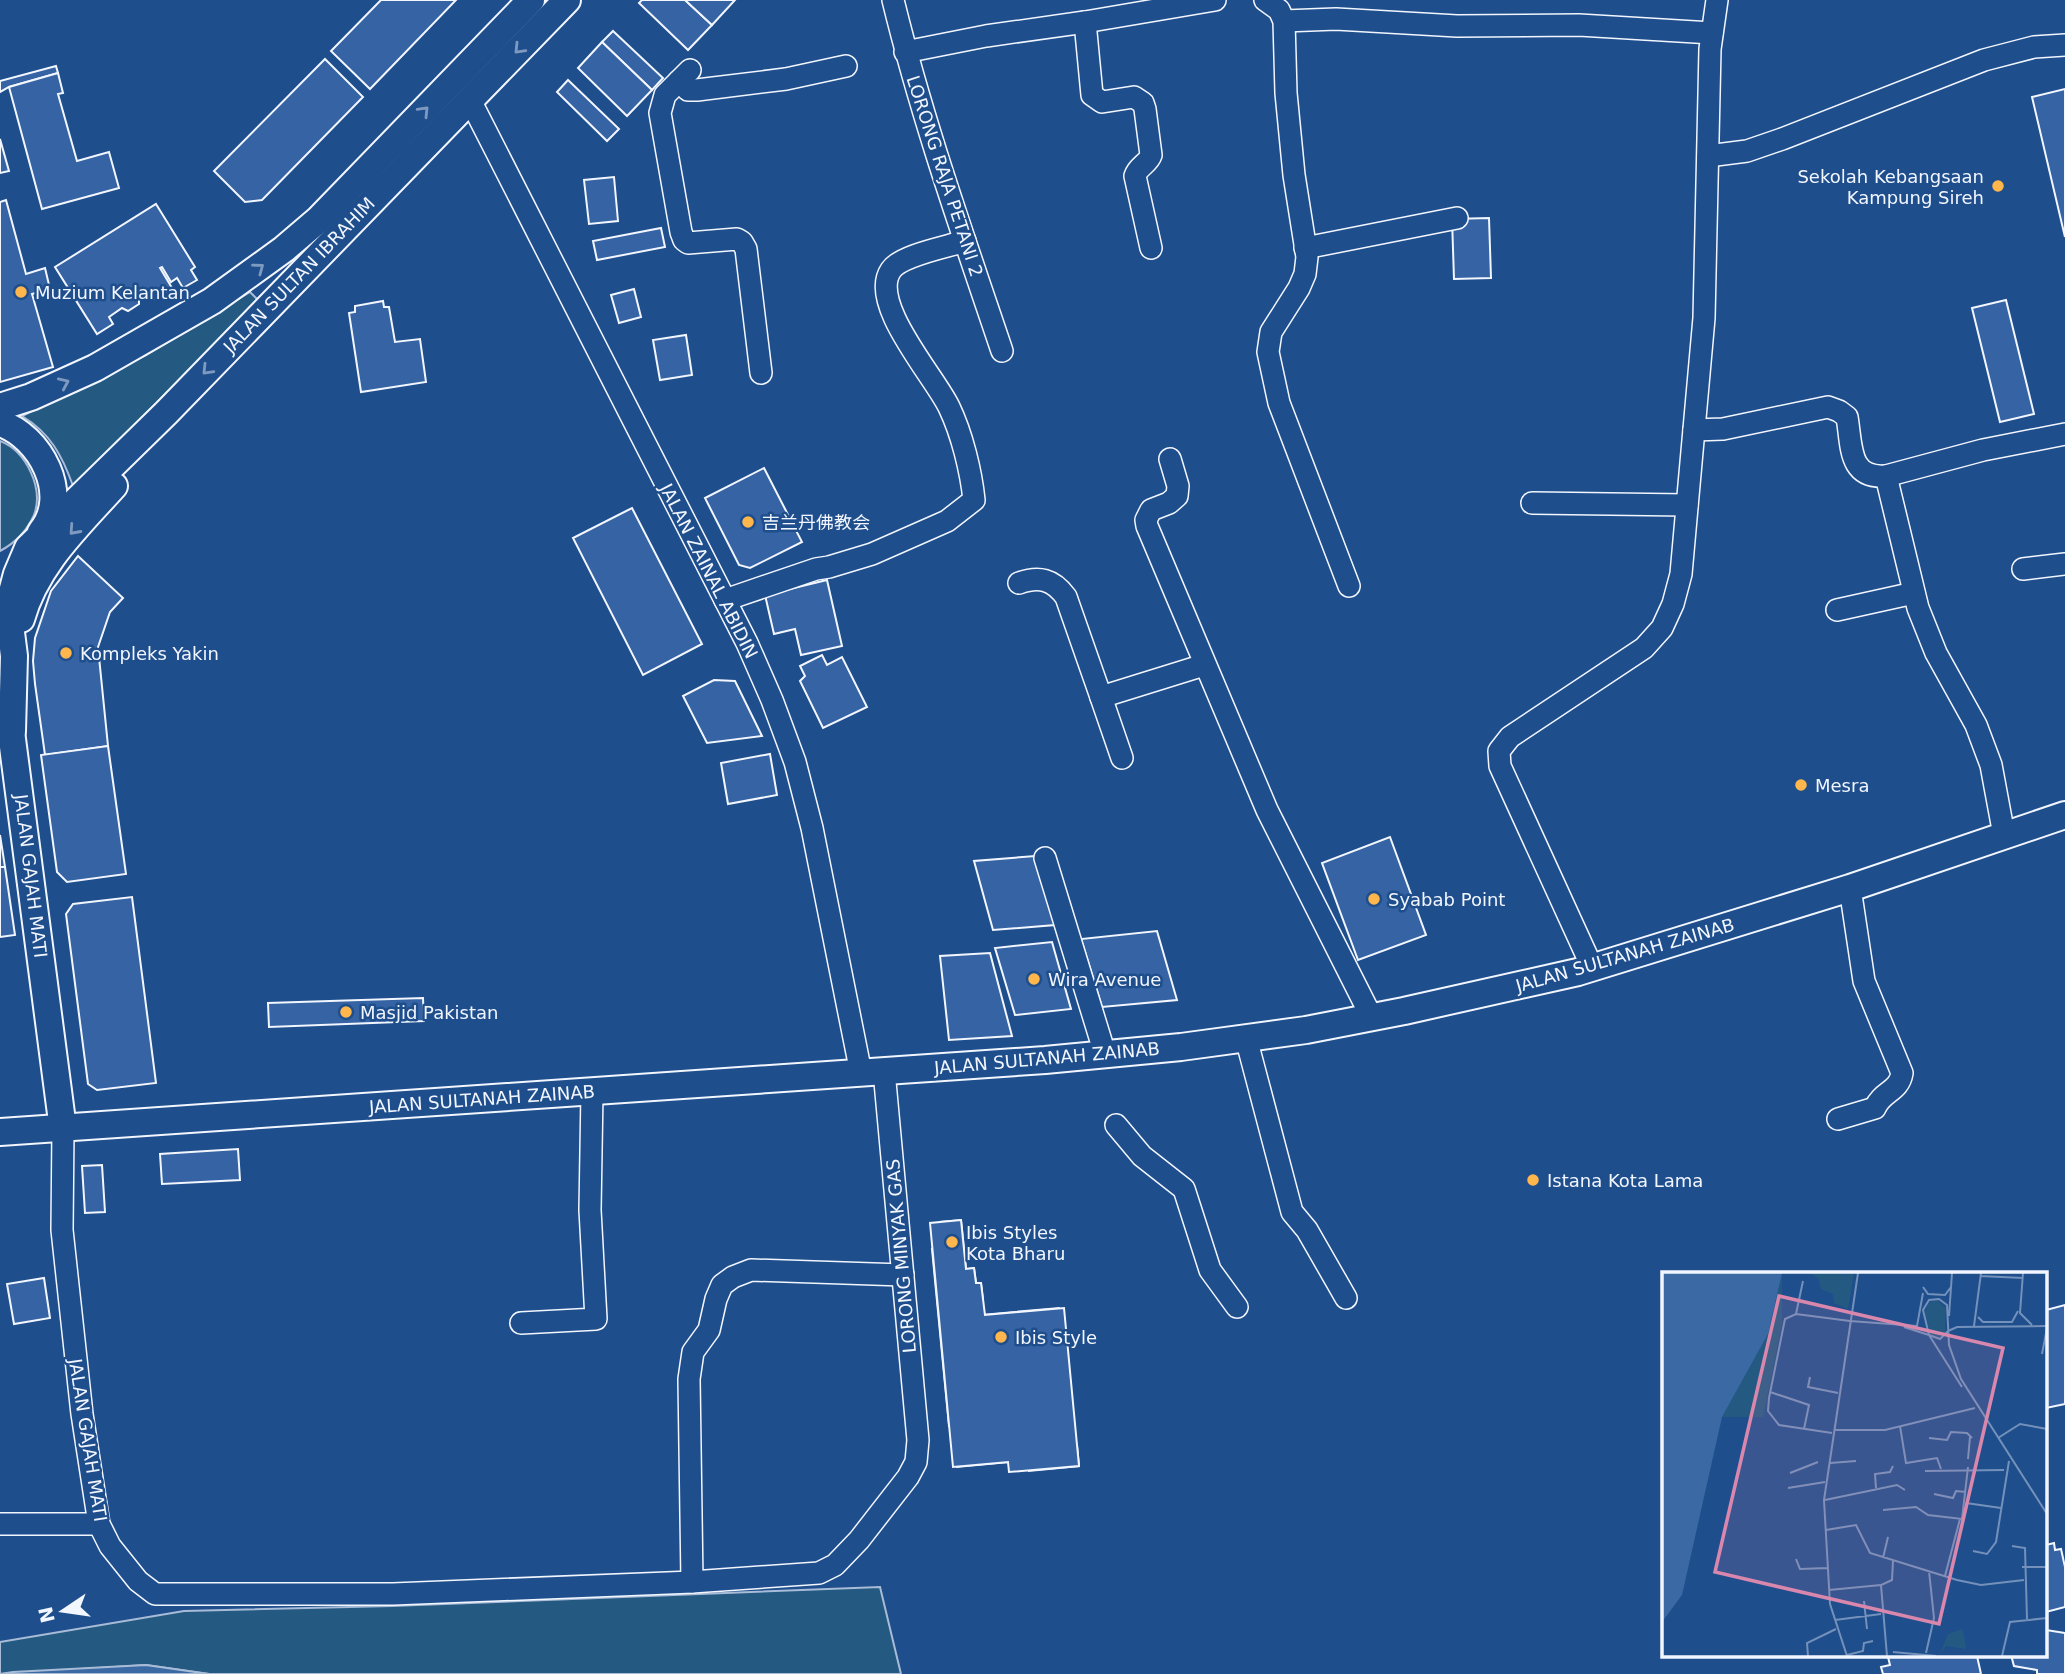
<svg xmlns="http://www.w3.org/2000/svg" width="2065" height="1674" font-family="'DejaVu Sans','Noto Sans SC',sans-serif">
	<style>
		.green { fill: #245a82; stroke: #a8bbd7; stroke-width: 2 }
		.water { fill: #3b69a3; stroke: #a8bbd7; stroke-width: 2 }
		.building { fill: #3563a3; stroke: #f2f6ff; stroke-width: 2 }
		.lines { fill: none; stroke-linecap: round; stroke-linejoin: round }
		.minor-casing { stroke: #f2f6ff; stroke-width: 24 }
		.major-casing { stroke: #f2f6ff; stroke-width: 30 }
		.minor { stroke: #1f4e8c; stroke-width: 21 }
		.major { stroke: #1f4e8c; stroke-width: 26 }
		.oneway { stroke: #7e9ac0 }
		.poi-dot { fill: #ffb74d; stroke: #1f4e8c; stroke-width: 2.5 }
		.labels { text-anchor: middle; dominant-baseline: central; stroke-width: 5; stroke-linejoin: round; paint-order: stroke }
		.street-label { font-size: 18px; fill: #f2f6ff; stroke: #1f4e8c }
		.poi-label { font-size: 18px; fill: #f2f6ff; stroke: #1f4e8c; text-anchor: start }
		.inset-road { fill: none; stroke: #7391ba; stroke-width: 2 }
		.view { fill: #da87ad; fill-opacity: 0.15; stroke: #da87ad; stroke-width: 3.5 }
		.inset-edge { fill: none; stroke: #f2f6ff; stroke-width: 3.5 }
	</style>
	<rect width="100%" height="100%" fill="#1f4e8c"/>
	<!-- green -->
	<g class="green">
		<path d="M250 292 259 301 73 486C62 455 50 433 22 416L146 355Z"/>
		<path d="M0 441C26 451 44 488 34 515 27 531 15 543 0 551Z"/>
		<polygon points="880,1587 901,1674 209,1674 146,1665 0,1674 0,1642 184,1611 392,1606"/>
	</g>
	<!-- water -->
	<polygon class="water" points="146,1665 209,1674 0,1674 13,1672"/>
	<!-- building -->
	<g class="building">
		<polygon points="381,0 456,0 370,89 331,51"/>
		<polygon points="642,0 685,0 712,25 688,50 639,3"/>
		<polygon points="685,0 735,0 712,25"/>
		<polygon points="613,31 663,78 652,90 602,42"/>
		<polygon points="602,42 652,90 627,116 578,68"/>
		<polygon points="325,59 363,97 262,200 245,202 214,171"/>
		<polygon points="56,66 58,73 9,87 0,92 0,81"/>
		<polygon points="58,73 63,93 58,94 77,161 109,152 119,188 42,209 9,87"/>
		<polygon points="568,80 619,129 607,141 557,92"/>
		<polygon points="2065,89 2065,237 2032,97"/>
		<polygon points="0,139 9,171 0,173"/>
		<polygon points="614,177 618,221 589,224 584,180"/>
		<polygon points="6,200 26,274 45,268 50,289 32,294 53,367 0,382 0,202"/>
		<polygon points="156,204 195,267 191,270 197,280 183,288 177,278 171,282 162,267 160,268 172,288 155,299 150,292 139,298 139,304 128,311 122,308 109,317 113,324 97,334 55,267"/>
		<polygon points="1489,218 1491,278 1454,279 1452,219"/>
		<polygon points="661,228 665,247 597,260 593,241"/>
		<polygon points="634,289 641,317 619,323 611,295"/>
		<polygon points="2006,300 2034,414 2000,422 1972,308"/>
		<polygon points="383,301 384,307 389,307 395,342 420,339 426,382 361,392 349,313 355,312 355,306"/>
		<polygon points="686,335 692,375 660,380 653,340"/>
		<polygon points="764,468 802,542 750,568 739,565 705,498"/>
		<polygon points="632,508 702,644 643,675 573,538"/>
		<polygon points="78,556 123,598 110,612 98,647 108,746 45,755 35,684 33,661 35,638 51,591"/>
		<polygon points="827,580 842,646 801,655 795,629 774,634 765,595"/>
		<polygon points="822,655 827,665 842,657 867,707 823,728 800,681 805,676 800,666"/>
		<polygon points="714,680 735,681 762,736 707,743 683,696"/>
		<polygon points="108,746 126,874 67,882 57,872 41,755"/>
		<polygon points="770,754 777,795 728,804 721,763"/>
		<polygon points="0,835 5,867 0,867"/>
		<polygon points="1390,837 1426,935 1358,960 1322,863"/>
		<polygon points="1035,856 1055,925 993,930 974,861"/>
		<polygon points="0,867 5,867 15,935 0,937"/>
		<polygon points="132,897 156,1083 97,1090 88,1084 66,914 73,904"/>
		<polygon points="1157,931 1177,1000 1102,1007 1081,939"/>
		<polygon points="1052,942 1071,1009 1015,1015 995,948"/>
		<polygon points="990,953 1012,1036 949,1040 940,956"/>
		<polygon points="423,998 424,1021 269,1027 268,1003"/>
		<polygon points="238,1149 240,1180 162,1184 160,1154"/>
		<polygon points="102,1165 105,1212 85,1213 82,1166"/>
		<polygon points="961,1220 966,1269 974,1268 976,1283 981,1283 983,1300 968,1301 970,1316 1059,1308 1070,1424 1045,1427 1046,1437 1055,1436 1056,1442 1065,1441 1065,1446 1077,1445 1079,1466 1029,1471 1024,1417 1037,1415 1033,1371 1000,1375 999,1358 968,1361 974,1417 1004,1414 1008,1462 957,1467 956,1446 966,1445 965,1439 976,1438 975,1424 949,1426 932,1249 942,1248 940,1222"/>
		<polygon points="961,1220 966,1269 974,1268 976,1283 981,1283 985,1315 1064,1308 1079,1466 1009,1472 1008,1462 953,1467 930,1223"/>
		<polygon points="44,1278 50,1318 14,1324 7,1284"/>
		<polygon points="2065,1305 2065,1404 2046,1408 2046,1310"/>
		<polygon points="2054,1543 2055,1550 2061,1549 2065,1567 2065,1607 2046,1612 2046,1545"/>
		<polygon points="2046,1630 2065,1633 2065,1674 2037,1674 2037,1670 2014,1666 2011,1655 2046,1655"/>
		<polygon points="1898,1655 1983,1655 1977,1656 1981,1674 1883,1674 1881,1667 1890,1665 1888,1657"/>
	</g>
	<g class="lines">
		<!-- minor casing -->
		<g class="minor-casing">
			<g id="minor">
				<path d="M893 0C922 119 963 235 1002 351"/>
				<polyline points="1265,0 1279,10 1284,21 1286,93 1294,175 1307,257 1305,274 1299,288 1271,332 1268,352 1279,403 1349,586"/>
				<polyline points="1284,21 1336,19 1457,26 1579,25 1712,33"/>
				<path d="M1085 22 1092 95 1102 102 1134 97 1143 103 1145 109 1151 155C1148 164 1138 166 1135 176L1151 248"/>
				<polyline points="905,52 986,36 1085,22 1215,0"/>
				<polyline points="690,70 665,95 660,113 681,232 684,240 688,243 737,239 742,242 746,249 761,373"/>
				<polyline points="679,81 688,90 697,90 786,79 846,66"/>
				<polyline points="470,100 747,643 772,700 795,762 812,828 861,1073"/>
				<polyline points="1708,156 1747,151 1782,139 1984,60 2034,47 2065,45"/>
				<polyline points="1305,248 1457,218"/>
				<path d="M1694 430 1723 429 1828 407 1839 411 1847 417C1852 446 1848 479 1886 476L1983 450 2065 434"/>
				<polyline points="1170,459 1178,486 1177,496 1169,503 1151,510 1146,520 1147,526 1267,810 1372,1018"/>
				<polyline points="1886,476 1918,608 1936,653 1976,725 1991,765 2004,835"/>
				<polyline points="1532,503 1687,505"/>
				<polyline points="2023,569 2065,564"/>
				<path d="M1019 583C1039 576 1053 579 1066 597L1101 697 1204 665"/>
				<path d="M725 600 816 569 829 567 872 554 947 521 974 500C971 471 962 434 949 407 935 377 868 303 891 270 901 255 947 247 965 241"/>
				<polyline points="1837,610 1914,593"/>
				<polyline points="1101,697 1122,758"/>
				<polyline points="1045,858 1105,1054"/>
				<polyline points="1592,967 1500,766 1499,751 1510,737 1644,648 1662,628 1673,604 1681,574 1704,318 1710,49 1717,0"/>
				<polyline points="1246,1038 1292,1212 1307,1230 1346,1298"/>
				<path d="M1838 1119 1875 1108C1882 1091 1899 1092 1902 1073L1864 981 1850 888"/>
				<polyline points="1116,1125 1142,1156 1184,1189 1210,1270 1237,1307"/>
				<polyline points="63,1129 62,1230 82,1414 99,1524 110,1546 138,1581 155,1594 393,1594 692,1582 819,1573 835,1565 859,1540 908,1477 916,1462 918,1440 884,1071"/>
				<polyline points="521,1323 596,1319 590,1210 592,1092"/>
				<polyline points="0,1524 99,1524"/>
				<polyline points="692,1582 689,1379 693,1352 709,1330 716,1299 722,1285 733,1277 751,1270 903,1275"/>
			</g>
		</g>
		<!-- major casing -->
		<g class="major-casing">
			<g id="major">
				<polyline points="0,407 31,397 95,368 212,301 284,249 318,220 531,0"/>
				<path d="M0 423C40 436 72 495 41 532"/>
				<path d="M21 619C36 565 77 527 114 486"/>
				<polyline points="9,716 63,1129"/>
				<polyline points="12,731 14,656 9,617 11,596 17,574 28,548 166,413 567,0"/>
				<polyline points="0,1132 1045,1060 1181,1047 1306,1030 1404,1011 1578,972 1850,888 2065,815"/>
			</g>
		</g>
		<!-- minor -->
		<use href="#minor" class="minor"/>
		<!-- major -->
		<use href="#major" class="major"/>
	</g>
	<!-- one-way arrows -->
	<defs><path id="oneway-chevron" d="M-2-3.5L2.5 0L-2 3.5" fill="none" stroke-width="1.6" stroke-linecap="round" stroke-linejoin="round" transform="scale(1.75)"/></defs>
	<g class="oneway">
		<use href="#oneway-chevron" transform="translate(519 49) rotate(134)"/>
		<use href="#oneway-chevron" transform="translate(424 111) rotate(-46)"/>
		<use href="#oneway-chevron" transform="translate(259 268) rotate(-37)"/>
		<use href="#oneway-chevron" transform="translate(207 370) rotate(134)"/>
		<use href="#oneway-chevron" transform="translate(64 383) rotate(-24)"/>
		<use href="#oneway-chevron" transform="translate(74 530) rotate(132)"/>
	</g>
	<!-- markers -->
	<g class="poi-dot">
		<circle cx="1998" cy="186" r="7"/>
		<circle cx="21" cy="292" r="7"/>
		<circle cx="748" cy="522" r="7"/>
		<circle cx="66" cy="653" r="7"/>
		<circle cx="1801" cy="785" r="7"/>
		<circle cx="1374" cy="899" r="7"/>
		<circle cx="1034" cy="979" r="7"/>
		<circle cx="346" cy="1012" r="7"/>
		<circle cx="1533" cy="1180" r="7"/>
		<circle cx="952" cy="1242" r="7"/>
		<circle cx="1001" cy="1337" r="7"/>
	</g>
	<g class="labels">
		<!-- street labels -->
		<g class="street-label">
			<text transform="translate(945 176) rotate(72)">LORONG RAJA PETANI 2</text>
			<text transform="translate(299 275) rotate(-46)">JALAN SULTAN IBRAHIM</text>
			<text transform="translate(709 571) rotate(63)">JALAN ZAINAL ABIDIN</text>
			<text transform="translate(31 876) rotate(83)">JALAN GAJAH MATI</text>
			<text transform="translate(1625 955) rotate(-16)">JALAN SULTANAH ZAINAB</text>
			<text transform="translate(1047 1058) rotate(-5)">JALAN SULTANAH ZAINAB</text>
			<text transform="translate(482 1099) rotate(-4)">JALAN SULTANAH ZAINAB</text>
			<text transform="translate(901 1256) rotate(-95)">LORONG MINYAK GAS</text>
			<text transform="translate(88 1440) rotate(81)">JALAN GAJAH MATI</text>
		</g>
		<!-- poi labels -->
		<g class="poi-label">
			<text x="1984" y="176" text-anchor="end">Sekolah Kebangsaan<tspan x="1984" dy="21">Kampung Sireh</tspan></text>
			<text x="35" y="292">Muzium Kelantan</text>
			<text x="762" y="522">吉兰丹佛教会</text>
			<text x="80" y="653">Kompleks Yakin</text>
			<text x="1815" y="785">Mesra</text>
			<text x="1388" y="899">Syabab Point</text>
			<text x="1048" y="979">Wira Avenue</text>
			<text x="360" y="1012">Masjid Pakistan</text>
			<text x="1547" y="1180">Istana Kota Lama</text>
			<text x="966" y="1232">Ibis Styles<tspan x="966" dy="21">Kota Bharu</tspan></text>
			<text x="1015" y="1337">Ibis Style</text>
		</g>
	</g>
	<!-- overview -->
	<g transform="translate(1662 1272)">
		<rect width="385" height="385" fill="#1f4e8c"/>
		<path d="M120 1V51L101 145H60L106 62ZM147 1H192L186 37 172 31 171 22 159 17 156 6ZM275 28 284 37 283 60 277 65 269 63 262 40 268 30ZM301 357 304 377 284 374 278 382 286 362Z" fill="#245a82"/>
		<path d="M0 1H120L106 62 60 145 20 323 0 350Z" fill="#3b69a3"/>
		<path class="inset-road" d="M361 1 358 41 370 53M318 4 361 6M261 15 266 22 283 23 289 15M134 42 141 9M287 44 290 1M316 45 321 50H350L356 39M188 49 255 54 261 21M312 54 319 1M242 55 267 63 300 115M286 59 278 67 267 63 261 38 267 28 277 27 285 33 287 73 299 107 385 242M286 59 295 55 385 54M380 82 385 56M148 105 146 115 176 121M108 120 147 133 142 157M238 154 244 191 275 186 279 197M173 158H223L313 136M170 161 117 153 106 139 107 126 123 47 134 42 188 49M267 166 285 168 289 160 305 161 310 166M336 166 358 152 385 157M306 187 308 165M168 191 194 189M263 199 342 198M128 201 156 190M126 216 163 210M214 216 213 202 228 200 231 194M272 222 291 226 294 219 304 220M163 228 235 213 243 218M304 231 339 236M221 238 254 235 266 243 300 247 306 195M164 258 194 253 208 281 295 308 319 313 362 308M350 274 363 276 365 347M311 279 325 282 334 270 347 189M221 286 226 265M134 287 138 297 165 296M360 295H385M283 304 298 247M167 318 219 313M202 329 205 357M173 348 219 342M231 380 274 384M264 381 272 346 267 299M185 383 201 379 202 371 211 369M146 384 145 371 174 357M185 384 168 332 162 228 196 1M225 384 219 313 230 308 231 289M340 384 348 350 385 346"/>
		<path class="view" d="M117 24 341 76 277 352 53 300Z"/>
		<rect width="385" height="385" class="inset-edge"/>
	</g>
	<!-- north arrow -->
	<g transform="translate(63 1611) rotate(257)" stroke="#1f4e8c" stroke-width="5" paint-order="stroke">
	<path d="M0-5L12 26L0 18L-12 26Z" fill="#f2f6ff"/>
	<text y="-10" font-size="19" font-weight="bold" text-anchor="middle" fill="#f2f6ff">N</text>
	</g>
</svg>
